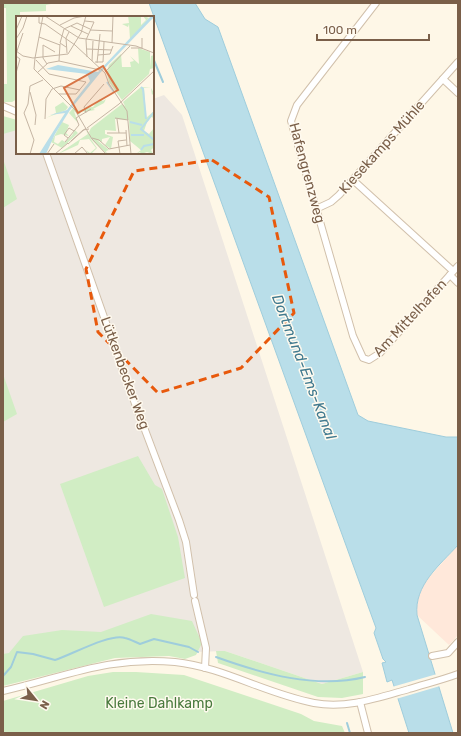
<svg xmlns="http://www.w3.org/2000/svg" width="461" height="736" font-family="Rubik,sans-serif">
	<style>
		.commercial { fill: #ffe8da }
		.industrial { fill: #eee8e1 }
		.green { fill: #d1edc4 }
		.water { fill: #b9dee9; stroke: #9fcddc }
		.pier { fill: #fef7e7 }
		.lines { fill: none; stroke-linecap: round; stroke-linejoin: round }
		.stream { stroke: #9fcddc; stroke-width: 2 }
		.minor-casing { stroke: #d1c0ab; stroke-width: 8 }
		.minor { stroke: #fff; stroke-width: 6 }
		.marked { fill: none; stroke: #e8590c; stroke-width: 3; stroke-dasharray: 8 5; stroke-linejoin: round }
		.labels { text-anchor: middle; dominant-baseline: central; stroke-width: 3; stroke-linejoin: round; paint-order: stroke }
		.street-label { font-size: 14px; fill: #7a5f49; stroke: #fffaef }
		.park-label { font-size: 14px; fill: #497a3d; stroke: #fffaef }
		.water-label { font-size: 15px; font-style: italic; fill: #417a8f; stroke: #fffaef }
		.inset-river { fill: none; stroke: #b9dee9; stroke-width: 2 }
		.inset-road { fill: none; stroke: #c5b5a3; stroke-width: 1 }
		.view { fill: #d87546; fill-opacity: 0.15; stroke: #d87546; stroke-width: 2 }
		.inset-edge { fill: none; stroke: #7a5f49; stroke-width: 2 }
	</style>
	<rect width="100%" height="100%" fill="#fef7e7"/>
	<!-- commercial -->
	<polygon class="commercial" points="458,545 458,635 449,645 417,615 416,603 424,583"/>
	<!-- industrial -->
	<polygon class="industrial" points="164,95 182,115 363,672 322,684 225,651 194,652 124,649 3,674 3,122 17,124 17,153 153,153 153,99"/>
	<!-- green -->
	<g class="green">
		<polygon points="3,3 56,3 46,5 46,11 20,12 20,17 17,17 17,99 12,102 3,102 3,84 7,84 6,8 3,8"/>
		<polygon points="3,116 17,120 17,130 3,134"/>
		<polygon points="3,159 17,199 3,208"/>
		<polygon points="3,374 17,414 3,422"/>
		<polygon points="138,456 155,485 162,489 178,537 185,578 104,607 60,484"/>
		<polygon points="151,614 192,621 202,643 196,655 185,659 169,656 115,658 3,686 3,654 9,653 23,636 62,630 101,632"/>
		<polygon points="216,651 225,651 322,684 363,672 363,694 342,698 318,697 218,663"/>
		<polygon points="113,672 136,672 184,675 301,714 314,721 342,726 345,733 3,733 3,701 88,676"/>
	</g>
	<!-- water -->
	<path class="water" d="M149 3H195L205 19 218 27 358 415 368 421 446 437H458V545C440 565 414 585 417 615L453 733H409L392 680 387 682 382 663 386 662 383 659 374 633 376 628Z"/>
	<!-- pier -->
	<polygon class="pier" points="437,674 440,686 396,699 392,687"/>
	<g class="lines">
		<!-- stream -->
		<g class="stream">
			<polyline points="153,58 163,82"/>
			<path d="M216 657C263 674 316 689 365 677"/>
			<path d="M3 676 11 667 17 652 33 654 55 660C71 655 110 633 125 638 130 639 135 642 140 644L154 639 189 647 198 652"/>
			<polyline points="347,723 350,733"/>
		</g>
		<!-- minor casing -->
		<g class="minor-casing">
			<g id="minor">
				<polyline points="376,3 297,105 291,121 353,336 363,358 369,360 380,353 458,266"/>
				<polyline points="443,79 458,93"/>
				<polyline points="3,106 17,112"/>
				<polyline points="46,153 128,385 179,520 186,542 194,595"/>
				<polyline points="353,180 453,271"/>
				<polyline points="316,209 331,202 339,195 458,62"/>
				<polyline points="450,275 458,283"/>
				<polyline points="195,601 206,648 205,668"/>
				<polyline points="432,656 448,653 458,642"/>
				<path d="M3 691C65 677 108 656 175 662 223 667 266 694 314 703 347 709 377 698 409 689 425 684 442 680 458 674"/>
				<polyline points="360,702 368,733"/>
			</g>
		</g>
		<!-- minor -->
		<use href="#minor" class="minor"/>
	</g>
	<!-- marked area -->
	<path class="marked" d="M212 160 269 197 294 313 241 368 158 393 98 332 86 269 134 171Z"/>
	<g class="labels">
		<!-- street labels -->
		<g class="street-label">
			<text transform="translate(382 147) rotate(-48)">Kiesekamps Mühle</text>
			<text transform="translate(307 173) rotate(75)">Hafengrenzweg</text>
			<text transform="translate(410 318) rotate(-47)">Am Mittelhafen</text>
			<text transform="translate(125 373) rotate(70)">Lütkenbecker Weg</text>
		</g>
		<!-- park labels -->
		<g class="park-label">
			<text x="159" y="703">Kleine Dahlkamp</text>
		</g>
		<!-- water labels -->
		<g class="water-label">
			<text transform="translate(304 367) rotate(69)">Dortmund-Ems-Kanal</text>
		</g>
	</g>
	<!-- overview -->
	<g transform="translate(16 16)">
		<rect width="138" height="138" fill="#fef7e7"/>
		<path d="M112 0 125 1V9L130 4 127 0 133 2 114 23 113 8 112 11 106 8 113 7ZM122 32 134 36V51L135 40 138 39V52L134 53 133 58 106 84 93 66 91 56 93 49 105 38 106 51H115L114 46 118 45 114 40 123 48ZM125 71 135 72 138 77 136 79 135 72H128L130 102 138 95V102L135 101 131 106 128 115 133 118 138 112V131L135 134 137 138 131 136 125 138 124 136 120 138 125 134 114 125 113 104 99 103 100 115 89 114V118L97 121 95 133 89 129 94 121 86 123V126L76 122 73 116 75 112 106 88 109 90 107 86ZM84 83 87 85 90 83 88 87 77 93 79 94 68 96 66 94 63 99 58 95 62 107 53 97 58 91 62 95 67 93 69 95 68 92 77 91ZM47 86 52 91 50 94 30 102 40 97 39 91ZM46 106 53 109 50 117 53 120 45 118 39 120 38 126 42 128 46 124 49 126 56 119 54 123 59 114 62 117 46 132 35 126ZM70 115 93 134 90 135 91 138 74 122 81 132 75 138H73L70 134 74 137 80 132 73 123 64 124 62 129 42 138 72 118Z" fill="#d1edc4"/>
		<path d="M135 0 138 1 84 57 54 94 39 118 30 138H27L28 135 27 138H23L49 97 34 99 51 94 74 65 71 58 30 53 42 49 82 56Z" fill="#b9dee9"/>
		<path class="inset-river" d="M91 66 98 76M125 71 127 73 130 103M138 96 125 113 138 124M114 106 126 109M115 119H128M125 134 128 130 138 128"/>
		<path class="inset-road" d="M23 0V7L29 8 59 29 89 57 93 68 111 95 115 138M29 0 63 22 120 30 138 37M69 5 78 6 70 24 71 41M44 9 58 2 69 0M55 10 72 18M0 14 6 0M74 14 96 15M23 21 44 29M0 23 7 12 11 0M96 27 97 0M50 31 44 27 48 13 61 7 74 13M115 32H126V22M71 33 96 34M0 35 7 40 17 42 52 38 65 17 70 0M51 37 50 22 53 16M0 38 7 17M82 39 94 38 97 30M0 40 4 43 0 57M19 42 27 0M19 42 18 53 59 94 76 123 90 138M20 44 33 58 70 66 60 78H43M43 45 44 28M76 45 77 25M79 46H87L88 26M81 47 84 18M31 48 27 42V29L39 36M22 56 32 47 43 45 84 54M89 56 114 30M14 76 20 99 19 109M70 97 68 91 88 68M99 102 112 104M29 103 30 83 36 73 45 70 64 74M101 103 103 117M71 112 103 88 138 55M110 114 111 130M91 117H110M52 122 48 119 53 112 58 115M76 122 83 124 93 133 114 129M55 125 67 114 73 113M49 126 63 109 60 102 75 93M52 128 70 112M14 138 18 124 8 97 12 88 14 70 27 64M31 138 38 128M39 138 52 127M58 138 66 131 72 138M104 138 102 125 110 124"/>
		<path class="view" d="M87 50 102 74 62 97 48 72Z"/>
		<rect width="138" height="138" class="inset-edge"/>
	</g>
	<!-- border -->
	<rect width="461" height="736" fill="none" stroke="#7a5f49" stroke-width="8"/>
	<!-- north arrow -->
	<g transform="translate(36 700) rotate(120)" stroke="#fffaef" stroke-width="3" paint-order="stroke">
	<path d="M0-3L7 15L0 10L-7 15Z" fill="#7a5f49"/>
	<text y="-6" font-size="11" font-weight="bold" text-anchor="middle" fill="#7a5f49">N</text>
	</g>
	<!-- scale -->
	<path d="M317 34v6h112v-6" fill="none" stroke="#7a5f49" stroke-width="2"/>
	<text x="323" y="34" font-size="12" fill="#7a5f49" stroke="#fffaef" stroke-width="3" paint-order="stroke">100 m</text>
</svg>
